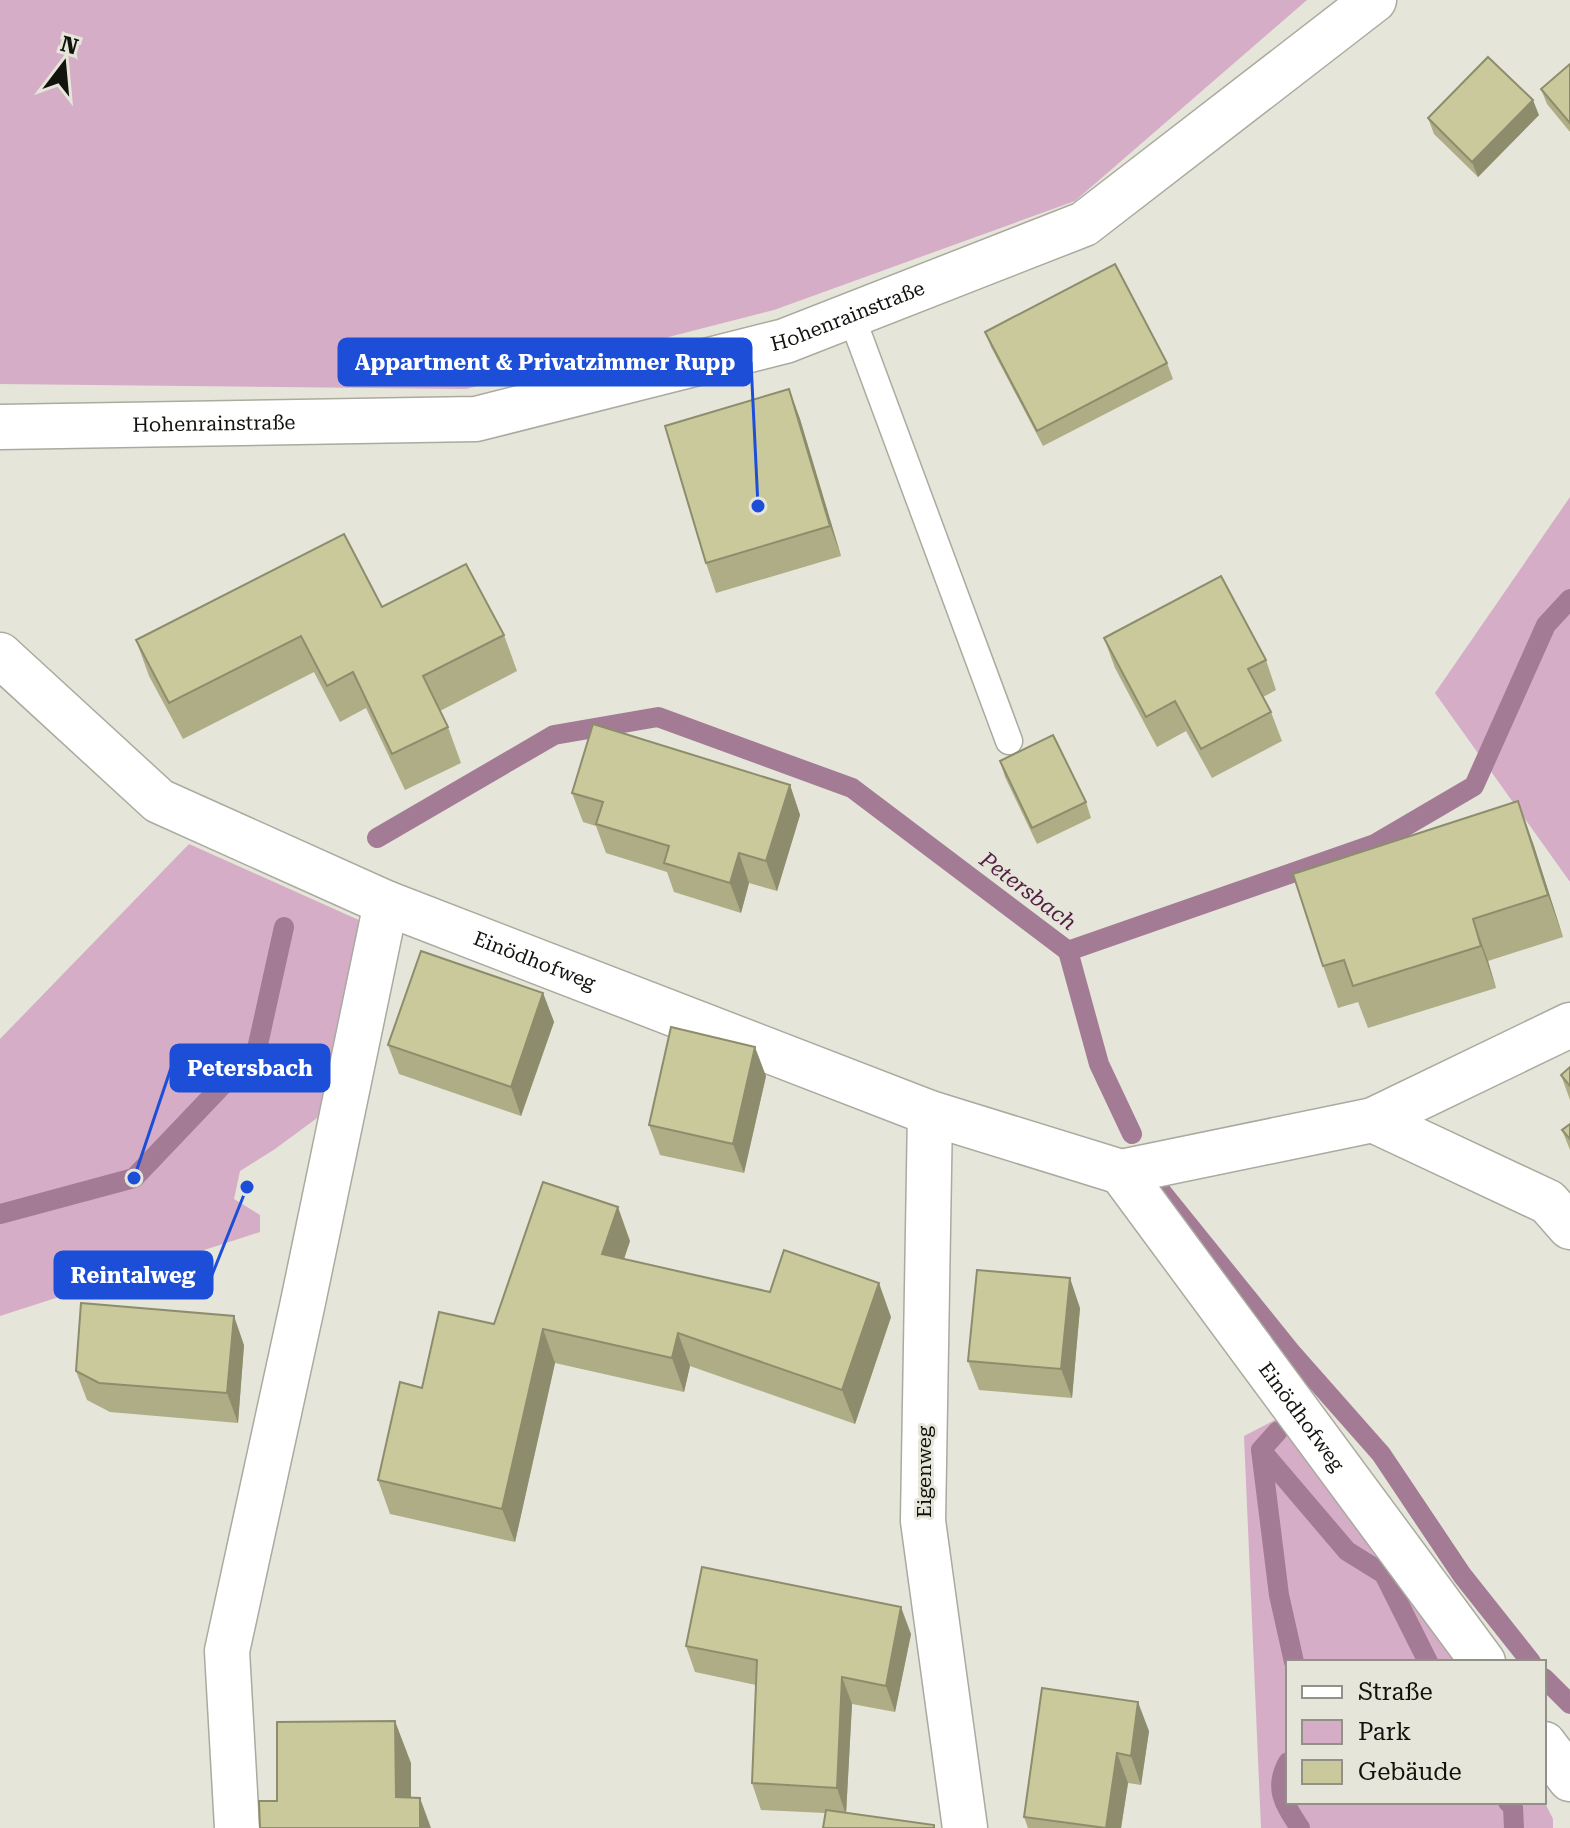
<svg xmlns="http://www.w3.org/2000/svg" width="1570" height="1828" font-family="'Roboto Serif',serif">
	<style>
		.green { fill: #d6adc7 }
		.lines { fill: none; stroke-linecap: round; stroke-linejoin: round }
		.stream { stroke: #a37b95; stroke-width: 20 }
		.lane-casing { stroke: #aaaa9f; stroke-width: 29 }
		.street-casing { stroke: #aaaa9f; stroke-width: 47 }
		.lane { stroke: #fff; stroke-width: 26 }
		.street { stroke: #fff; stroke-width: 44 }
		.wall { fill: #aead86 }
		.shaded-wall { fill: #8d8d6d }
		.building { fill: #cac99c; stroke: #8d8d6d; stroke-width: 2 }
		.labels { text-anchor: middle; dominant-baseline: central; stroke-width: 6; stroke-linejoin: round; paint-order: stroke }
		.street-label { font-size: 20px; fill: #12120e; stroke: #e5e5d9 }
		.water-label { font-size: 22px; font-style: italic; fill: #521f44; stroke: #e5e5d9 }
		.leader { fill: none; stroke: #1d4ed8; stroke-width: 3 }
		.callout-dot { fill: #1d4ed8; stroke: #e5e5d9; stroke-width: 3 }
		.callout { fill: #1d4ed8; stroke: #1d4ed8; stroke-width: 3 }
		.callout-label { font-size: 22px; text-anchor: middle; font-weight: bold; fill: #fff }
	</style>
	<rect width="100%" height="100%" fill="#e5e5d9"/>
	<!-- green -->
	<g class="green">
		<polygon points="0,0 1307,0 1075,201 774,310 466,389 0,384"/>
		<polygon points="1570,497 1570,882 1435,693"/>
		<polygon points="189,844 361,921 332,1107 275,1149 240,1171 234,1199 260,1215 260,1232 0,1316 0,1039"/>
		<polygon points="1296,1409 1475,1662 1288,1662 1288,1802 1544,1801 1553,1819 1553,1828 1261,1828 1244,1436"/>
	</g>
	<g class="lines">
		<!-- stream -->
		<g class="stream">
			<polyline points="377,838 554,735 658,717 852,788 1068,951 1375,844 1474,786 1546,625 1570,599"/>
			<polyline points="1068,951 1099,1064 1132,1134"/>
			<polyline points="1160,1190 1290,1351 1381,1454 1462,1575 1531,1662"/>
			<polyline points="0,1214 134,1178 257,1049 284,927"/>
			<polyline points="1278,1431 1261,1450 1279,1595 1294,1662"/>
			<polyline points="1261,1450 1347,1551 1384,1574 1428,1662"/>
			<polyline points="1544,1678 1570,1704"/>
			<path d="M1288 1762C1273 1789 1285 1805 1300 1828"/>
			<polyline points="1508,1802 1513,1807 1514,1828"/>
		</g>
		<!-- lane casing -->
		<g class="lane-casing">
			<polyline id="lane" points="851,315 1009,741"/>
		</g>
		<!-- street casing -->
		<g class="street-casing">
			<g id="street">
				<path id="s1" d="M0 427 476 419 785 341 1084 224 1374 0"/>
				<path id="s2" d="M0 655 159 801 386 903 930 1113 1121 1172 1373 1120 1570 1025"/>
				<polyline points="930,1113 923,1521 965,1828"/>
				<polyline points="1373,1120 1548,1202 1570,1227"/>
				<path id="s3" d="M1121 1172 1483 1662"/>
				<polyline points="1544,1744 1570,1779"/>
				<polyline points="237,1828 227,1651 303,1302 386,903"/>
			</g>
		</g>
		<!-- lane -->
		<use href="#lane" class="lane"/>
		<!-- street -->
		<use href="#street" class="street"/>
	</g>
	<!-- wall -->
	<g class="wall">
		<polygon points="1570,64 1570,132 1547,104 1541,89"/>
		<polygon points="1539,115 1478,177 1434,134 1428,118"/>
		<polygon points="985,332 1167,363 1173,379 1043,446 991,347"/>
		<polygon points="789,389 800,419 841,556 716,593 706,563"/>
		<polygon points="382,607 504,635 517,671 440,711 448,727 461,763 405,790 366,708 340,722 314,672 183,739 149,676 136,640"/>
		<polygon points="1104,638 1266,660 1276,690 1263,697 1271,712 1282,741 1212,778 1186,731 1157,747 1115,668"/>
		<polygon points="1000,761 1086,802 1091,818 1037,844 1005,777"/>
		<polygon points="790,785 800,815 777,891 749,883 741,913 674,892 667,872 606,853 596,826 583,822 572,793"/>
		<polygon points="1533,843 1563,937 1488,961 1496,988 1368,1028 1358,1002 1338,1008 1323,966"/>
		<polygon points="543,993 554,1022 521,1116 399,1074 388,1045"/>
		<polygon points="1570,1067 1570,1100 1561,1075"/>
		<polygon points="766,1076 744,1173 660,1155 649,1125"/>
		<polygon points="1570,1124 1570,1150 1562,1130"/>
		<polygon points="630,1241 624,1259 770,1292 891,1317 855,1424 690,1366 684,1392 555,1363 515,1542 390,1514 378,1480 422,1388 494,1324"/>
		<polygon points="1080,1308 1072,1398 979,1390 968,1361"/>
		<polygon points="244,1345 238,1423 110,1412 87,1400 76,1371"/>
		<polygon points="911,1634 895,1712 852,1704 846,1813 934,1825 935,1828 823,1828 825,1813 761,1810 752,1783 756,1685 695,1672 686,1646"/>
		<polygon points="1149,1731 1141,1785 1128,1783 1121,1828 1028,1828 1024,1817"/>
	</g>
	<!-- shaded-wall -->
	<g class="shaded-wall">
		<polygon points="1533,100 1539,115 1478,177 1472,162"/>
		<polygon points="789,389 800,419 841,556 830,526"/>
		<polygon points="790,785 800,815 777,891 766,861"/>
		<polygon points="1518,801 1533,843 1563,937 1548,895"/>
		<polygon points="739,853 749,883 741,913 730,883"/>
		<polygon points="1473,919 1488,961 1496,988 1481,946"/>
		<polygon points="543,993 554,1022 521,1116 511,1087"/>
		<polygon points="755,1047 766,1076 744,1173 733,1144"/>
		<polygon points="618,1207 630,1241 614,1288 602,1254"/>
		<polygon points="1070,1278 1080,1308 1072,1398 1061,1369"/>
		<polygon points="879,1283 891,1317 855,1424 842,1390"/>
		<polygon points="234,1316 244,1345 238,1423 227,1393"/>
		<polygon points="543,1329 555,1363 515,1542 502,1509"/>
		<polygon points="678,1333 690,1366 684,1392 672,1358"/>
		<polygon points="901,1607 911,1634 895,1712 886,1686"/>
		<polygon points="842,1677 852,1704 846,1815 837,1788"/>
		<polygon points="1138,1702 1149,1731 1141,1785 1131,1756"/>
		<polygon points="395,1721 411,1763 411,1828 396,1797"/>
		<polygon points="1117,1753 1128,1783 1121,1828 1106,1828"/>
		<polygon points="420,1798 431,1828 420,1828"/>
	</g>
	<!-- building -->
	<g class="building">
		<polygon points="1488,57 1533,100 1472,162 1428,118"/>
		<polygon points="1570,64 1570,123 1541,89"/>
		<polygon points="1115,264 1167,363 1037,431 985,332"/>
		<polygon points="789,389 830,526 706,563 665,426"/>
		<polygon points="344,534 382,607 466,564 504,635 423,676 448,727 392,754 353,672 327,686 301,636 169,703 136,640"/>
		<polygon points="1221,576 1266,660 1248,669 1271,712 1201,749 1175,701 1146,717 1104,638"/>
		<polygon points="593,724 790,785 766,861 739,853 730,883 664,863 669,846 596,824 603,802 572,793"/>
		<polygon points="1053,735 1086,802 1032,828 1000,761"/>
		<polygon points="1518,801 1548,895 1473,919 1481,946 1353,986 1344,960 1323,966 1293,874"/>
		<polygon points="421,951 543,993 511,1087 388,1045"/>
		<polygon points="671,1027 755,1047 733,1144 649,1125"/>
		<polygon points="1570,1067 1570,1086 1561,1075"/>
		<polygon points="1570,1124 1570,1139 1562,1130"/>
		<polygon points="543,1182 618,1207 602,1254 770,1292 784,1250 879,1283 842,1390 678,1333 672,1358 543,1329 502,1509 378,1480 400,1382 422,1388 439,1312 494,1324"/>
		<polygon points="977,1270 1070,1278 1061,1369 968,1361"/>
		<polygon points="81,1303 234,1316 227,1393 99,1383 76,1371"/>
		<polygon points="702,1567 901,1607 886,1686 842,1677 837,1788 752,1783 757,1660 686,1646"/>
		<polygon points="1042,1688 1138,1702 1131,1756 1117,1753 1106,1828 1024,1817"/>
		<polygon points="395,1721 396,1797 420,1798 420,1828 260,1828 259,1801 277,1801 277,1722"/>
		<polygon points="826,1810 934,1825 934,1828 823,1828"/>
	</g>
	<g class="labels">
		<!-- street labels -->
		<g class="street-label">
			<text stroke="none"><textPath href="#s1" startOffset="862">Hohenrainstraße</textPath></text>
			<text stroke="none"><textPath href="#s1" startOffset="214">Hohenrainstraße</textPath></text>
			<text stroke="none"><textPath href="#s2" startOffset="624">Einödhofweg</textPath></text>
			<text stroke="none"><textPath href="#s3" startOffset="304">Einödhofweg</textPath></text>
			<text transform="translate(924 1472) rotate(-90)">Eigenweg</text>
		</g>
		<!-- water labels -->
		<g class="water-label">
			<text transform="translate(1028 891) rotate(37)">Petersbach</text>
		</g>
	</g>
	<!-- callouts -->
	<path class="leader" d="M758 506L751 362M134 1178L171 1068M247 1187L212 1275"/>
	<g class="callout-dot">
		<circle cx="758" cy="506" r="8"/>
		<circle cx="134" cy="1178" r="8"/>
		<circle cx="247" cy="1187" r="8"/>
	</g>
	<g class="callout">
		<rect x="339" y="339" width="412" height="46" rx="8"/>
		<rect x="171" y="1045" width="158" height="46" rx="8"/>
		<rect x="55" y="1252" width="157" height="46" rx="8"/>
	</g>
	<g class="callout-label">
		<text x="545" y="370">Appartment &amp; Privatzimmer Rupp</text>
		<text x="250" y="1076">Petersbach</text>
		<text x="133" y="1283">Reintalweg</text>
	</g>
	<!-- legend -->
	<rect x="1286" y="1660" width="260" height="144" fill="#e5e5d9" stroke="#919188" stroke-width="2"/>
	<rect x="1302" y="1686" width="40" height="12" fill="#ffffff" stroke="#919188" stroke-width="2"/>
	<text x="1358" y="1700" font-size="24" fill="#12120e">Straße</text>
	<rect x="1302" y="1720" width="40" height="24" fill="#d6adc7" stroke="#919188" stroke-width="2"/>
	<text x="1358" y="1740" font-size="24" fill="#12120e">Park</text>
	<rect x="1302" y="1760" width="40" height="24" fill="#cac99c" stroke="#919188" stroke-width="2"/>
	<text x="1358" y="1780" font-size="24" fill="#12120e">Gebäude</text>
	<!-- north arrow -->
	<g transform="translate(64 64) rotate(16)" stroke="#e5e5d9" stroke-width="6" paint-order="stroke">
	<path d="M0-6L14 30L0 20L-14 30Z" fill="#12120e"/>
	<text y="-12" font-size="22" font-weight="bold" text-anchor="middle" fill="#12120e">N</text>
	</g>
</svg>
